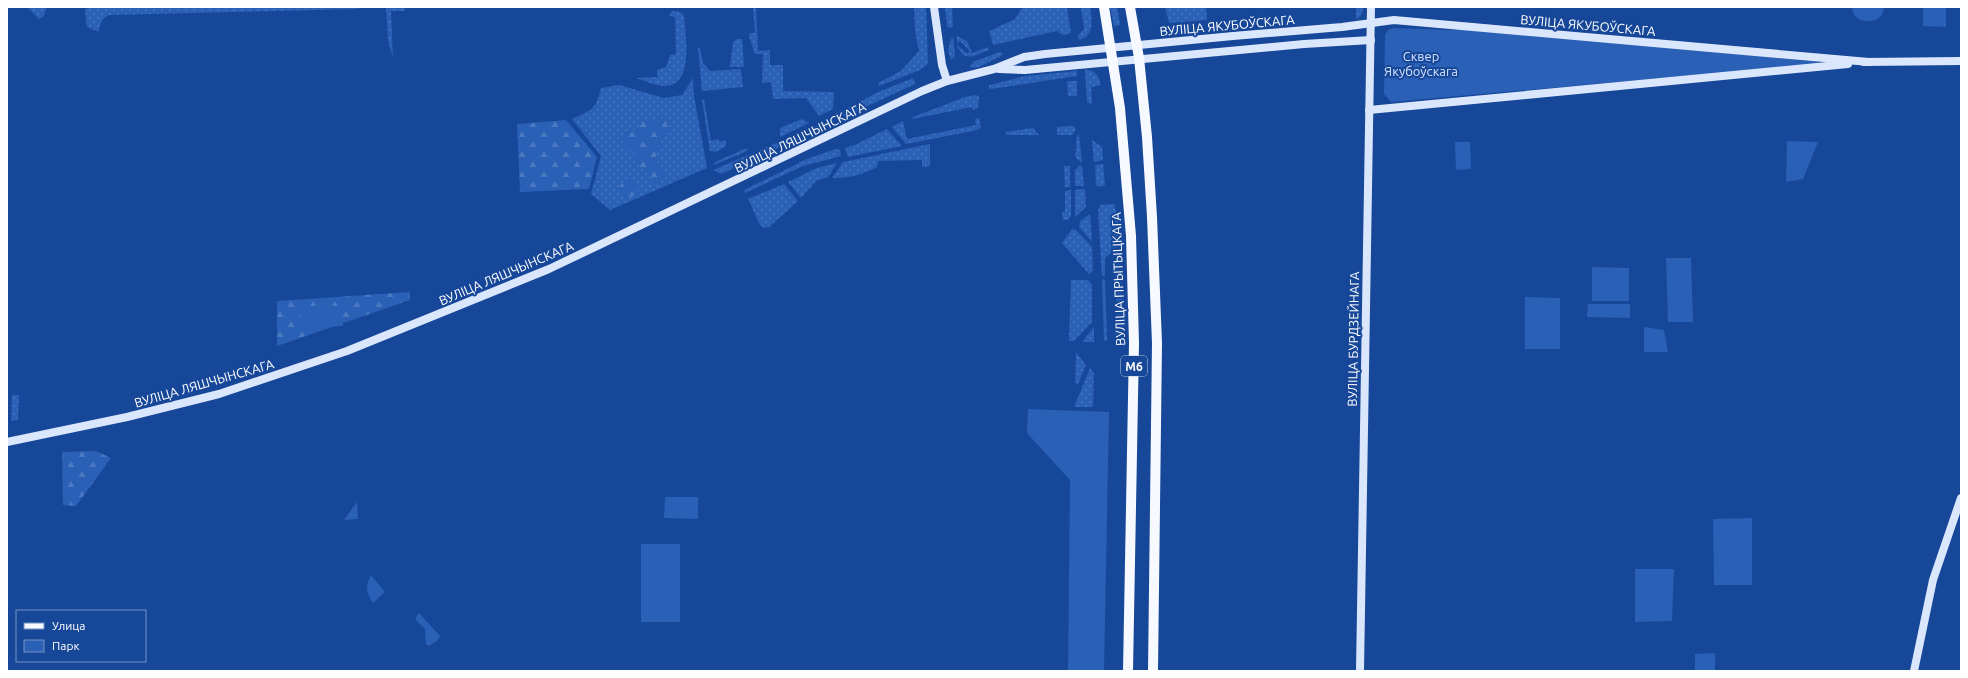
<svg xmlns="http://www.w3.org/2000/svg" width="1968" height="678" font-family="Ubuntu,sans-serif">
	<style>
		.grass { fill: url(#grass-dots) }
		.forest { fill: url(#forest-firs) }
		.park { fill: #2a60b6 }
		.lines { fill: none; stroke-linecap: round; stroke-linejoin: round }
		.secondary { stroke: #dae6fc; stroke-width: 8 }
		.primary { stroke: #f6f9ff; stroke-width: 10 }
		.labels { text-anchor: middle; dominant-baseline: central; stroke-width: 4; stroke-linejoin: round; paint-order: stroke }
		.shield { fill: #174799; stroke: #b9c8e0; stroke-width: 1 }
		.shield-label { font-size: 12px; font-weight: bold; fill: #fff }
		.street-label { font-size: 13px; fill: #fff; stroke: #174799 }
		.park-label { font-size: 13px; fill: #d3e3fc; stroke: #174799 }
	</style>
	<defs>
		<pattern id="grass-dots" width="8" height="8" patternUnits="userSpaceOnUse"><rect width="8" height="8" fill="#2a60b6"/><path d="M2 2h.1M6 6h.1" fill="none" stroke="#4a78c1" stroke-width="1.8" stroke-linecap="round"/></pattern>
		<pattern id="forest-firs" width="22" height="20" patternUnits="userSpaceOnUse"><rect width="22" height="20" fill="#2a60b6"/><path d="M5 1l3.5 6h-7zM16 11l3.5 6h-7z" fill="#4a78c1"/></pattern>
	</defs>
	<rect width="100%" height="100%" fill="#174799"/>
	<!-- grass -->
	<g class="grass">
		<polygon points="27,7 47,7 44,16 39,19"/>
		<path d="M88 7H366L357 9 109 15C101 19 100 24 99 32L87 27 85 10Z"/>
		<polygon points="386,7 405,7 405,11 391,11 393,58 388,40"/>
		<polygon points="753,7 756,7 758,51 770,50 770,65 783,65 783,91 834,92 833,109 819,116 806,98 773,99 771,82 762,83 763,54 755,54 749,36 750,33 755,33"/>
		<polygon points="914,7 926,7 928,64 920,70 879,86 878,83 901,71 919,51 915,31"/>
		<polygon points="945,7 952,7 953,26 951,28 947,27 947,24"/>
		<polygon points="1025,7 1067,7 1071,33 1063,35 1057,31 993,45 989,31 1015,19 1021,9"/>
		<path d="M1081 7H1090C1092 20 1095 36 1079 40L1078 35 1084 29Z"/>
		<polygon points="1110,7 1117,7 1120,25 1114,26"/>
		<polygon points="1165,7 1206,7 1207,20 1169,23"/>
		<path d="M1356 7H1363C1363 13 1361 16 1356 20Z"/>
		<path d="M672 11H678L684 15C685 32 695 85 666 86 656 86 646 81 636 78L658 77 657 70 666 67 670 55 676 54 675 17 669 16Z"/>
		<path d="M957 36 967 41 972 53 988 47 989 50C975 55 964 64 957 45L967 54 970 51 960 41 957 43Z"/>
		<polygon points="953,37 955,56 951,60 948,50 951,39"/>
		<polygon points="737,39 742,39 744,67 730,67 733,42"/>
		<polygon points="698,48 700,48 703,63 710,71 741,69 743,87 702,91"/>
		<polygon points="1000,52 1003,54 1001,56 979,67 972,68 970,66 975,61"/>
		<path d="M1085 70C1096 70 1099 76 1101 85L1091 87 1092 105 1087 102Z"/>
		<polygon points="1077,71 1077,76 991,89 988,88 990,85 1025,76"/>
		<path d="M693 78 694 96 707 168 610 210 591 194 601 156 572 119C593 109 595 111 601 88L619 85 664 98 682 95Z"/>
		<polygon points="913,78 915,84 846,116 842,115 841,112 876,93"/>
		<polygon points="1067,81 1077,81 1077,96 1068,96"/>
		<polygon points="975,95 979,96 978,108 973,110 972,107 912,119 913,117 965,97"/>
		<polygon points="704,99 711,141 719,139 719,142 726,140 726,146 716,152 710,151 702,100"/>
		<polygon points="979,118 981,128 973,131 906,144 892,127 903,121 907,139 976,125 975,119"/>
		<polygon points="802,119 809,123 780,137 780,128"/>
		<polygon points="823,123 824,127 721,174 713,170"/>
		<polygon points="1073,126 1076,129 1072,135 1057,135 1057,127"/>
		<polygon points="1033,128 1039,135 1007,135 1005,132"/>
		<polygon points="887,129 902,146 848,157 845,148 855,145"/>
		<path d="M1079 134 1082 163 1076 158 1075 154C1079 148 1073 141 1079 134Z"/>
		<polygon points="1092,140 1102,147 1103,160 1094,162"/>
		<path d="M930 144V166L922 167V160L878 161 877 167C862 175 849 178 832 178L843 162Z"/>
		<polygon points="747,148 747,151 714,165 715,162"/>
		<polygon points="836,149 840,150 841,156 803,166 745,193 744,190 807,159"/>
		<polygon points="837,163 828,177 816,181 801,198 788,182 817,168"/>
		<polygon points="1103,164 1105,185 1101,187 1096,185 1095,165"/>
		<polygon points="1064,166 1070,166 1070,187 1065,187"/>
		<polygon points="1079,166 1082,166 1084,186 1075,186 1075,170"/>
		<polygon points="784,184 798,201 769,227 764,228 760,225 748,199"/>
		<polygon points="1085,189 1086,207 1075,217 1075,190"/>
		<polygon points="1071,190 1071,216 1068,220 1063,220 1062,212 1065,212 1065,191"/>
		<polygon points="1114,204 1119,223 1120,245 1105,258 1105,276 1102,276 1098,210 1101,205"/>
		<polygon points="1090,214 1092,242 1079,227 1080,221"/>
		<polygon points="1072,229 1076,230 1092,247 1093,271 1089,274 1062,243"/>
		<polygon points="1118,258 1121,260 1124,340 1115,340 1115,339 1114,328 1118,327 1115,269 1112,268 1112,262"/>
		<polygon points="1102,279 1105,280 1107,341 1104,341"/>
		<polygon points="1071,280 1088,280 1092,285 1092,322 1074,341 1069,341"/>
		<polygon points="1094,327 1094,342 1082,342"/>
		<polygon points="1076,352 1086,365 1078,384 1075,383"/>
		<polygon points="1090,368 1094,373 1093,407 1074,407"/>
		<polygon points="12,395 19,395 18,420 11,421"/>
	</g>
	<!-- forest -->
	<g class="forest">
		<path d="M661 117C675 128 664 135 659 145 657 149 657 154 656 158L664 174 662 181 655 186 651 177 639 166 632 151 624 146 621 140 625 134 637 129 646 119 653 120Z"/>
		<polygon points="566,120 597,157 589,189 520,192 517,124"/>
		<circle cx="629" cy="188" r="9"/>
		<polygon points="410,292 410,300 277,346 277,301"/>
		<polygon points="96,451 111,458 76,506 63,505 62,452"/>
	</g>
	<!-- park -->
	<g class="park">
		<path d="M1852 7H1884C1884 26 1852 26 1852 7Z"/>
		<polygon points="1923,7 1946,7 1946,27 1923,26"/>
		<polygon points="1393,28 1449,30 1476,29 1819,62 1819,64 1391,102 1384,94 1385,35 1388,30"/>
		<polygon points="1787,141 1818,142 1803,179 1786,182"/>
		<polygon points="1455,142 1470,142 1471,169 1456,170"/>
		<polygon points="1666,258 1691,258 1693,322 1668,322"/>
		<polygon points="1592,267 1629,268 1629,301 1592,301"/>
		<polygon points="1525,297 1560,298 1560,349 1525,349"/>
		<polygon points="1588,304 1630,304 1630,318 1587,317"/>
		<polygon points="300,306 343,306 343,326 301,328"/>
		<polygon points="1644,327 1664,330 1668,352 1644,352"/>
		<polygon points="1028,409 1109,412 1104,671 1068,671 1070,480 1027,433"/>
		<polygon points="665,497 698,497 698,519 664,518"/>
		<polygon points="357,502 358,519 344,520"/>
		<polygon points="1752,518 1752,585 1714,585 1713,519"/>
		<rect x="641" y="544" width="39" height="78"/>
		<polygon points="1635,569 1674,569 1672,621 1635,622"/>
		<path d="M371 575 385 592 373 603C366 593 365 586 371 575Z"/>
		<polygon points="419,613 440,636 437,641 429,646 426,644 425,629 416,620 416,617"/>
		<polygon points="1715,653 1715,671 1695,671 1695,654"/>
	</g>
	<g class="lines">
		<!-- secondary -->
		<g class="secondary">
			<polyline points="934,7 942,65 947,81"/>
			<polyline points="1864,62 1961,61"/>
			<polyline points="999,69 1025,70 1304,44 1371,40"/>
			<polyline points="1369,110 1848,64"/>
			<polyline points="7,442 127,417 219,394 347,351 549,269 922,91 947,81 994,69 1024,57 1045,54 1233,36 1342,27 1394,20 1869,62"/>
			<polyline points="1360,671 1371,7"/>
			<polyline points="1914,671 1933,580 1961,498"/>
		</g>
		<!-- primary -->
		<g class="primary">
			<polyline points="1104,7 1120,108 1131,236 1134,343 1128,671"/>
			<polyline points="1130,7 1139,58 1147,137 1152,217 1157,343 1153,671"/>
		</g>
	</g>
	<g class="labels">
		<!-- shield labels -->
		<rect class="shield" x="1121" y="356" width="26" height="20" rx="3"/>
		<g class="shield-label">
			<text x="1134" y="366">М6</text>
		</g>
		<!-- street labels -->
		<g class="street-label">
			<text transform="translate(1227 25) rotate(-5)">ВУЛІЦА ЯКУБОЎСКАГА</text>
			<text transform="translate(1588 25) rotate(5)">ВУЛІЦА ЯКУБОЎСКАГА</text>
			<text transform="translate(800 137) rotate(-26)">ВУЛІЦА ЛЯШЧЫНСКАГА</text>
			<text transform="translate(506 273) rotate(-23)">ВУЛІЦА ЛЯШЧЫНСКАГА</text>
			<text transform="translate(1118 279) rotate(-92)">ВУЛІЦА ПРЫТЫЦКАГА</text>
			<text transform="translate(1353 339) rotate(-89)">ВУЛІЦА БУРДЗЕЙНАГА</text>
			<text transform="translate(204 383) rotate(-16)">ВУЛІЦА ЛЯШЧЫНСКАГА</text>
		</g>
		<!-- park labels -->
		<g class="park-label">
			<text x="1421" y="56">Сквер<tspan x="1421" dy="15">Якубоўскага</tspan></text>
		</g>
	</g>
	<!-- border -->
	<rect width="1968" height="678" fill="none" stroke="#ffffff" stroke-width="16"/>
	<!-- legend -->
	<rect x="16" y="610" width="130" height="52" fill="#174799" stroke="#7491c2"/>
	<rect x="24" y="623" width="20" height="6" fill="#f6f9ff" stroke="#7491c2"/>
	<text x="52" y="630" font-size="12" fill="#ffffff">Улица</text>
	<rect x="24" y="640" width="20" height="12" fill="#2a60b6" stroke="#7491c2"/>
	<text x="52" y="650" font-size="12" fill="#ffffff">Парк</text>
</svg>
